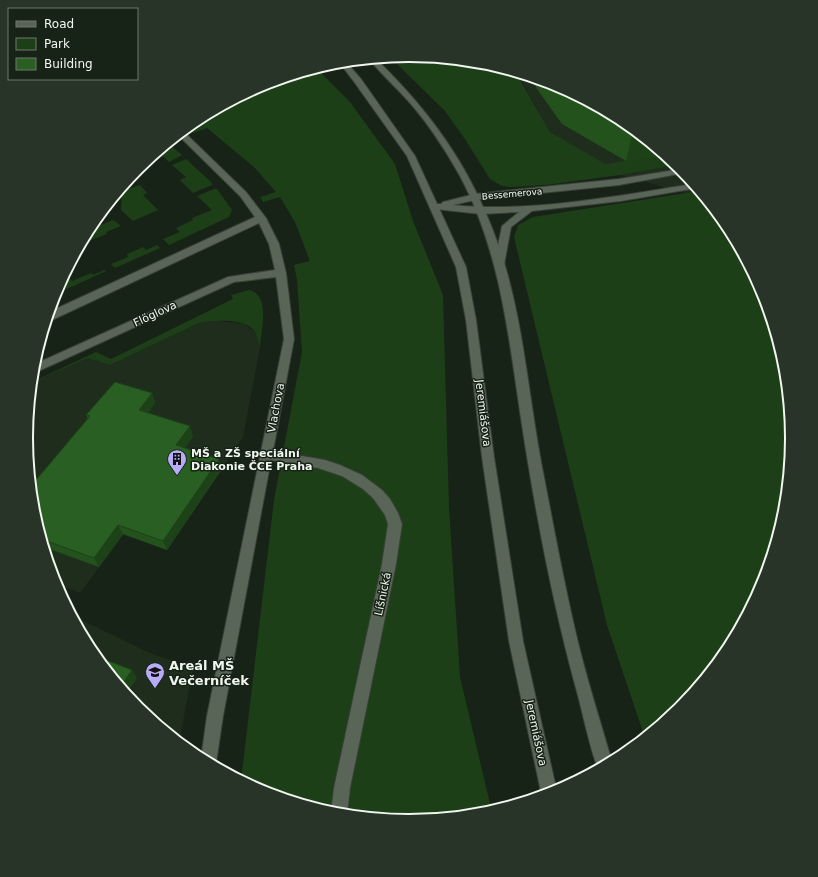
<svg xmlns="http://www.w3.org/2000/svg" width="818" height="877" font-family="'DejaVu Sans',sans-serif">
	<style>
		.built { fill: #1f2d1d }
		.green { fill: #1d3f18 }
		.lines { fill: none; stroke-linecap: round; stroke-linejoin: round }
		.minor-casing { stroke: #384037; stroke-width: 2 }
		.secondary-casing { stroke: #384037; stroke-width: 2 }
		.minor { fill: #596557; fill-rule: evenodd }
		.secondary { fill: #596557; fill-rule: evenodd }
		.wall { fill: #23521d }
		.shaded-wall { fill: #1d4218 }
		.building { fill: #295f22; stroke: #1d4218 }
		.labels { text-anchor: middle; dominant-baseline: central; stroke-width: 3; stroke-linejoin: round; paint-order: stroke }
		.far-street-label { font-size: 9px; fill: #f0f7ef; stroke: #182317 }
		.street-label { font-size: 11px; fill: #f0f7ef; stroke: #182317 }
		.poi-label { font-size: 11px; font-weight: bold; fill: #f0f7ef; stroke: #182317; text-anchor: start }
		.near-poi-label { font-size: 13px; font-weight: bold; fill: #f0f7ef; stroke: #182317; text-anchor: start }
		.rim { fill: none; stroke: #f0f7ef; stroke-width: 2 }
	</style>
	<rect width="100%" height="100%" fill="#182317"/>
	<!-- built -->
	<g class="built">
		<polygon points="517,73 556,85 622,120 680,168 699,191 689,194 620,175 550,132"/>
		<polygon points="217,321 244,324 255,332 260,347 243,437 167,550 123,535 80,593 54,583 33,513 26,438 31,383 88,358 110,365 201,322"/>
		<polygon points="71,615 150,653 193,668 179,743 138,709 90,651"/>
	</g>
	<!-- green -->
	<g class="green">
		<polygon points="409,56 484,63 516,73 550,132 605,164 664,155 676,165 620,175 545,185 511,187 502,186 490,179 465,139 445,111 390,57"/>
		<polygon points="316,68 350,102 395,164 413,221 443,295 449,508 460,677 492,812 483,814 409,821 334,814 262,792 241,781 274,500 302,352 297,280 294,265 310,261 295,222 280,197 263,202 260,197 276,192 254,167 207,128 193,133 187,128 196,120 263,85"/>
		<polygon points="168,143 182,155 169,162 158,152"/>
		<polygon points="186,159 212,183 212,185 193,193 180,180 186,177 172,165"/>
		<polygon points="140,185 147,193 143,195 158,210 133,221 121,210 122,194 128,189"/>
		<polygon points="214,189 217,189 232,210 229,217 169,245 163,239 180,232 176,228 193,220 192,218 212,210 197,196"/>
		<polygon points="699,191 728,226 763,292 785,364 792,439 785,513 763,585 727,651 680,709 645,738 607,625 514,237 518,225 533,217"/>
		<polygon points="113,220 121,226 106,232 107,234 81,244 88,230"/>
		<polygon points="157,245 160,248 115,268 111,264 128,257 127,254 143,247 146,250"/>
		<polygon points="104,270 106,271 56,294 55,293 60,284 70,279 72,281 91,273 93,275"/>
		<path d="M249 290C271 295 261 330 260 347 258 343 257 336 255 332 244 317 217 321 201 322L110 365 88 358 31 383 32 382 96 352 111 359 233 299 231 295Z"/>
	</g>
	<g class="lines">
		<!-- minor casing -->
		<g class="minor-casing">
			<g id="minor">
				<polygon points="183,131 246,192 266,218 279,244 286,273 294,339 273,451 325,460 340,465 362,475 382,490 390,499 398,513 402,524 396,564 350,788 347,815 331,813 334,788 382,564 388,524 385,515 373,498 363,489 342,476 318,468 271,460 223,716 216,763 214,767 201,759 207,716 284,339 276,277 234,282 32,374 33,365 228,277 275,270 269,244 259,223 52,320 47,320 49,312 255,217 240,196 178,135"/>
				<path d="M681 169 684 173 619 185 475 200 453 205C530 213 616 196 693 184L697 188 621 201 532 211 511 227 504 265 499 268 494 265 502 226 519 212 481 214 435 209 430 206 432 204H441L443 202 475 194 619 179Z"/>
			</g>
		</g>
		<!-- secondary casing -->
		<g class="secondary-casing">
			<g id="secondary">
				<path d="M369 59H376C438 119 478 179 504 262 524 328 529 399 542 467 553 523 563 579 576 634 586 677 600 720 612 762L598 769C589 745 584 718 577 692 552 602 534 505 520 412 508 331 499 249 460 176 446 151 430 126 411 104 397 88 382 75 369 59Z"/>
				<polygon points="339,62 346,62 361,79 415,156 466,267 476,320 494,457 523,641 557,792 542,797 509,641 482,457 466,320 456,267 407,156 355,83"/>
			</g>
		</g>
		<!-- minor -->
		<use href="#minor" class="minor"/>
		<!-- secondary -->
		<use href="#secondary" class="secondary"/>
	</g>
	<!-- wall -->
	<g class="wall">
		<polygon points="528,76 556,85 622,120 664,155 626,161 562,124"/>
		<polygon points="152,393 155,403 148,413 193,436 185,448 222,469 167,550 123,534 99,567 44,547 33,513 88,419 86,415"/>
	</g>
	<!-- shaded-wall -->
	<g class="shaded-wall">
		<polygon points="633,130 634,130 664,155 626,161"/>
		<polygon points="152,393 155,403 143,420 139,410"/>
		<polygon points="190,426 193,436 180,455 176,445"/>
		<polygon points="219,459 222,469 167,550 163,541"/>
		<polygon points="118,525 123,534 99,567 94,558"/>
		<polygon points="132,670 137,678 126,695 120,688"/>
	</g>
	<!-- building -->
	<g class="building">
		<polygon points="563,88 622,120 634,130 567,94"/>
		<polygon points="115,382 152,393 139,410 190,426 176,445 219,459 163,541 118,525 94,558 41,539 33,513 31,486 90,416 86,415"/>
		<polygon points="93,655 132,670 120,688"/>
	</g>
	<!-- icons -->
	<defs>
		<g id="building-pin" transform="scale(1)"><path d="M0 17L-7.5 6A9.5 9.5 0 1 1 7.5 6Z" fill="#b8abf7" stroke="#182317"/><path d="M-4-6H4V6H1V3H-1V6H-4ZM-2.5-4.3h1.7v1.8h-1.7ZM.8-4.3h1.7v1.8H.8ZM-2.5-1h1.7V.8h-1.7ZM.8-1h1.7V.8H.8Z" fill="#111"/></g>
		<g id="school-pin" transform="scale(1)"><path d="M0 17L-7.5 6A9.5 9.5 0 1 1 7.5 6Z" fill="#b8abf7" stroke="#182317"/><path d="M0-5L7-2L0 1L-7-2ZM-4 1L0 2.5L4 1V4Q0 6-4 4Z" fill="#111"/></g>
	</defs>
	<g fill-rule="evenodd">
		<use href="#building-pin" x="177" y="459"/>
		<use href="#school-pin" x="155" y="672"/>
	</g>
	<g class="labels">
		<!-- far-street labels -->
		<g class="far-street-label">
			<text transform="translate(512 194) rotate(-5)">Bessemerova</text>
		</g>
		<!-- street labels -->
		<g class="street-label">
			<text transform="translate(155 314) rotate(-25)">Flöglova</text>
			<text transform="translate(276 408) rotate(-79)">Vlachova</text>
			<text transform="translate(483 413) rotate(83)">Jeremiášova</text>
			<text transform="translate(383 594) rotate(-78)">Líšnická</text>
			<text transform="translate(536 733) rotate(78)">Jeremiášova</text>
		</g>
		<!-- poi labels -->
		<g class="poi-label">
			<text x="191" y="453">MŠ a ZŠ speciální<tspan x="191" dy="13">Diakonie ČCE Praha</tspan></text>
		</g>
		<!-- near-poi labels -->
		<g class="near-poi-label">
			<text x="169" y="665">Areál MŠ<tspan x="169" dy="15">Večerníček</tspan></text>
		</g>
	</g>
	<!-- crop -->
	<path d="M0 0H818V877H0ZM33 438a376 376 0 1 1 752 0a376 376 0 1 1-752 0Z" fill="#293428" fill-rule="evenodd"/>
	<path class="rim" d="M33 438a376 376 0 1 1 752 0a376 376 0 1 1-752 0Z"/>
	<!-- legend -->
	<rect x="8" y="8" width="130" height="72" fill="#182317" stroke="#6e786d"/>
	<rect x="16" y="21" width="20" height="6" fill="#596557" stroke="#6e786d"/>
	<text x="44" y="28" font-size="12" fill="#f0f7ef">Road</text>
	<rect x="16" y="38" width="20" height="12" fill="#1d3f18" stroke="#6e786d"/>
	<text x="44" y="48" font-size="12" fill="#f0f7ef">Park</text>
	<rect x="16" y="58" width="20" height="12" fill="#295f22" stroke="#6e786d"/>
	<text x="44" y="68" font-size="12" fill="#f0f7ef">Building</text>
</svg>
